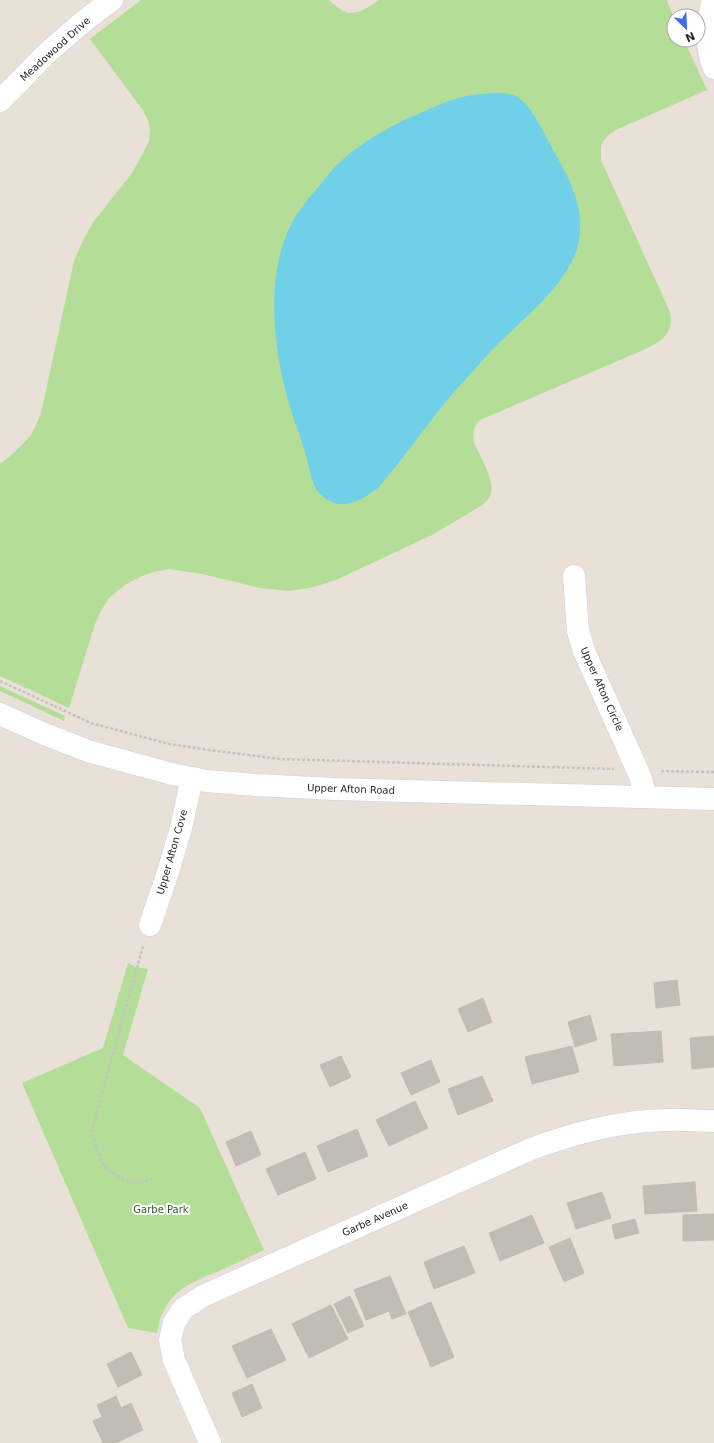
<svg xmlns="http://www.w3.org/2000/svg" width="714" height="1443" font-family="'DejaVu Sans',sans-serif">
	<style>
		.green { fill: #b4de97 }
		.water { fill: #6fd0e7 }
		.building { fill: #c1bcb4; stroke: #c4bcb3 }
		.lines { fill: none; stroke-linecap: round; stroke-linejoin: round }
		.minor-casing { stroke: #ced2df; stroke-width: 23 }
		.path { stroke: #c3c3c3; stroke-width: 2.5; stroke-dasharray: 3 2; stroke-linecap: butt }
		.minor { stroke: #fff; stroke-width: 22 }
		.labels { text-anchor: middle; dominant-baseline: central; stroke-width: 4; stroke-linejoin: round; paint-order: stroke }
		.street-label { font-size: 10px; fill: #272727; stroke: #fff }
		.park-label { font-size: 10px; fill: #2f5e1c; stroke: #fff }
	</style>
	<rect width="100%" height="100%" fill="#e9e0d8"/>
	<!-- green -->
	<g class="green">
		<path d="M141 0H329C349 20 358 14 379 0H667L674 19V40H684L707 90 618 129 610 134 604 140 601 146V160L670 312C675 335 659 343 641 351L480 420C474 427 472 432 474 442 479 455 495 480 491 493 490 499 485 503 481 506L432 535 336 580 310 588 288 591 260 588 202 574 168 569 154 572 142 576 125 585 110 597 102 609 95 624 69 708 0 676V464L9 457 22 445 31 435 36 425 41 413 74 261 83 240 94 221 132 173 142 155 149 141 150 129 147 118 142 109 90 39Z"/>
		<polygon points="0,686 65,716 64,721 0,691"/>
		<path d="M128 963 136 967 148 969 123 1055 200 1108 264 1250C249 1257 234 1264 219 1271 202 1278 183 1285 171 1299 163 1309 159 1321 157 1333L128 1328 22 1083 103 1048Z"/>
	</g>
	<!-- water -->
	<path class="water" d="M494 93C502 93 508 93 515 96 530 102 542 130 550 144 567 176 585 202 579 240 573 280 523 319 496 346 482 360 469 376 455 391 428 422 405 457 378 488 362 500 345 511 326 499 324 497 321 495 319 493 311 484 310 468 306 456 303 444 298 432 294 419 275 364 263 281 290 227 297 211 309 198 320 185 326 178 332 169 340 162 364 140 394 124 425 111 436 106 447 101 458 98 470 95 482 94 494 93Z"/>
	<!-- building -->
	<g class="building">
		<polygon points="677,980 680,1005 656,1008 654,983"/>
		<polygon points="483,998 492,1022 468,1032 458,1009"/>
		<polygon points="590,1015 597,1040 575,1047 568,1022"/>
		<polygon points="661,1031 663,1062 614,1066 611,1034"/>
		<polygon points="714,1036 714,1067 692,1069 690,1038"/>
		<polygon points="572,1046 579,1072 532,1084 525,1057"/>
		<polygon points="341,1056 351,1077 330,1087 320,1065"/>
		<polygon points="431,1060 440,1082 411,1095 401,1073"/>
		<polygon points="482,1076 493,1101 458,1115 448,1089"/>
		<polygon points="415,1101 428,1128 389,1146 376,1120"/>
		<polygon points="357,1129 368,1156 328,1172 317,1146"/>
		<polygon points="251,1131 261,1155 236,1166 226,1142"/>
		<polygon points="305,1152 316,1179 278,1195 266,1169"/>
		<polygon points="695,1182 697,1211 645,1214 643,1186"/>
		<polygon points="602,1192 611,1218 576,1229 567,1203"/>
		<polygon points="714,1214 714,1240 683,1241 683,1215"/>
		<polygon points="532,1215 544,1243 500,1261 489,1233"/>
		<polygon points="635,1219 639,1233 615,1239 612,1225"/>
		<polygon points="570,1238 584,1273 564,1282 549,1247"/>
		<polygon points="464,1246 475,1273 434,1289 424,1262"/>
		<polygon points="390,1276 406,1314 392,1319 389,1311 366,1320 354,1290"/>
		<polygon points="350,1296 364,1326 348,1333 334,1304"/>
		<polygon points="431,1302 454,1357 431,1367 408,1312"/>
		<polygon points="331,1305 348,1339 309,1358 292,1324"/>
		<polygon points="271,1329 286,1360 247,1378 232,1346"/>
		<polygon points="131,1352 142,1375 118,1387 107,1364"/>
		<polygon points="252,1384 262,1408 242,1417 232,1393"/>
		<polygon points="116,1396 121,1408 131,1403 143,1430 116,1443 103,1443 93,1421 102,1417 97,1405"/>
	</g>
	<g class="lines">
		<!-- minor casing -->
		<g class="minor-casing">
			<g id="minor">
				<path d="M713 0C707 24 705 45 714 68"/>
				<polyline points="0,101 47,53 84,21 112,0"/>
				<polyline points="574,576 578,631 584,651 640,776 646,797"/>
				<polyline points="0,714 42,733 88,751 172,774 207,781 256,785 334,789 714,799"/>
				<polyline points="150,925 168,872 181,828 192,778"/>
				<path d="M210 1443 174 1360 170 1340 174 1323 183 1309 203 1296 531 1149C574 1133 619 1121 665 1120 681 1119 698 1121 714 1121"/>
			</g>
		</g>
		<!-- path -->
		<g class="path">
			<polyline points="0,681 91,723 169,744 202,749 280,759 614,769"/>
			<polyline points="661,771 714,772"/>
			<path d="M143 946 92 1130C95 1141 97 1154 103 1164 109 1173 128 1183 139 1183 143 1182 148 1180 152 1179"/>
		</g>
		<!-- minor -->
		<use href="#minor" class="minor"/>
	</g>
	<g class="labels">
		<!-- street labels -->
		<g class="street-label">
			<text transform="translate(55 49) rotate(-42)">Meadowood Drive</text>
			<text transform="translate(602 689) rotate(66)">Upper Afton Circle</text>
			<text transform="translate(351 789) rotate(2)">Upper Afton Road</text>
			<text transform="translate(172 852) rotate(-74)">Upper Afton Cove</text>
			<text transform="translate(375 1219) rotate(-24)">Garbe Avenue</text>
		</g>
		<!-- park labels -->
		<g class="park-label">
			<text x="161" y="1209">Garbe Park</text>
		</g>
	</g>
	<!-- north arrow -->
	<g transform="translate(686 28) rotate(156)"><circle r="19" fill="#ffffff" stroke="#a9a9a9"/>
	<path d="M0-3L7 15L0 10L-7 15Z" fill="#3e6df0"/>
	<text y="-6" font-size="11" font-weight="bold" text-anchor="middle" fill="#272727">N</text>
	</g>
</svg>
